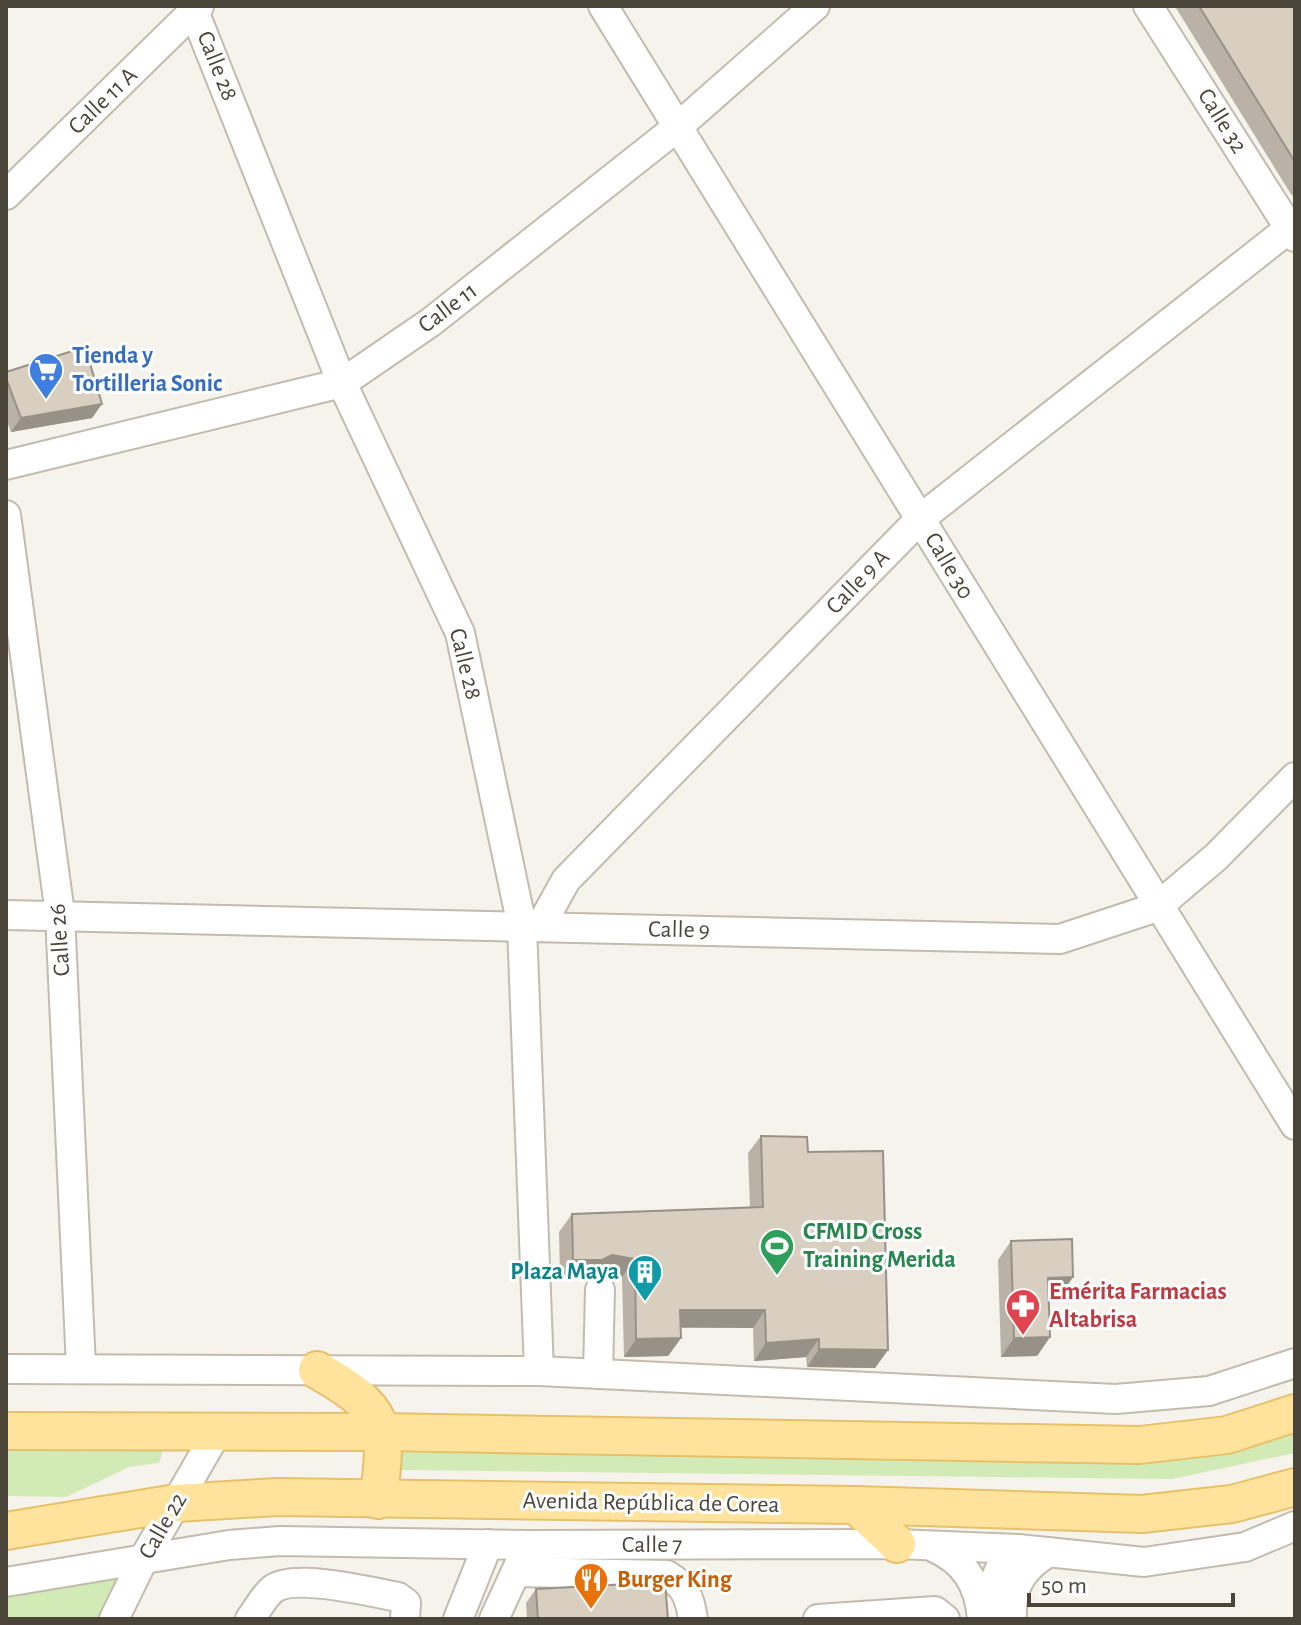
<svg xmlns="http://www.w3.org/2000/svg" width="1301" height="1625" font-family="'Alegreya Sans',sans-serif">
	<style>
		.green { fill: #d2eab5 }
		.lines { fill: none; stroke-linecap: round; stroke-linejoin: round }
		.minor-casing { stroke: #c2bbae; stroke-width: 32 }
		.major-casing { stroke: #e6c16a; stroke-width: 40 }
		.minor { stroke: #fff; stroke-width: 28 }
		.major { stroke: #ffe39c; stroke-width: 36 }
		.wall { fill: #bab2a6 }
		.shaded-wall { fill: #979187 }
		.building { fill: #d8cfc1; stroke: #979187; stroke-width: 2 }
		.labels { text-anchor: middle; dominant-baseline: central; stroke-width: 6; stroke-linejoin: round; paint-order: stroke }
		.street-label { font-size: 24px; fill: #4b4439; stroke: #fff }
		.shop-label { font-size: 24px; font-weight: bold; fill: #366cbe; stroke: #fff; text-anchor: start }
		.leisure-label { font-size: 24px; font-weight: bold; fill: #27864d; stroke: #fff; text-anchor: start }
		.culture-label { font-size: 24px; font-weight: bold; fill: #0d838f; stroke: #fff; text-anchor: end }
		.health-label { font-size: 24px; font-weight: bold; fill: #be3a42; stroke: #fff; text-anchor: start }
		.food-label { font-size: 24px; font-weight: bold; fill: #c56008; stroke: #fff; text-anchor: start }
	</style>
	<rect width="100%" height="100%" fill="#f6f3ec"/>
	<!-- green -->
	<g class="green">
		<polygon points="1295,1426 1295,1453 1172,1479 400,1470 402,1447"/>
		<polygon points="6,1442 165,1444 159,1463 129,1467 66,1497 6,1496"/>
		<polygon points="121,1572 102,1619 6,1619 6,1596 68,1588"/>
	</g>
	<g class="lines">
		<!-- minor casing -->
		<g class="minor-casing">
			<g id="minor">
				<polyline points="192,6 342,383 460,633 522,926 539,1371"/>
				<polyline points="603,6 1295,1125"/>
				<polyline points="1148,6 1295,237"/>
				<polyline points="6,195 199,6"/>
				<polyline points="6,465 342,383 431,322 680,125 815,6"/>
				<polyline points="6,515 60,914 81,1367"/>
				<polyline points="6,915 1060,939 1157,907 1216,857 1295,777"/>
				<polyline points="540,927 566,880 920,519 1295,224"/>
				<polyline points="6,1369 539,1371 1116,1399 1209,1391 1295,1363"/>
				<polyline points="598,1374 600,1290"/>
				<path d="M933 1547C965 1561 979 1584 982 1619"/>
				<path d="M516 1572 667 1575C686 1586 690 1599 693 1619"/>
				<polyline points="6,1582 229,1545 280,1541 528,1545 897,1544 1018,1549 1144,1562 1245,1547 1295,1526"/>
				<path d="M996 1618C994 1584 990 1572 1018 1549"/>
				<polyline points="114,1619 144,1558 216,1434"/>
				<path d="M250 1619C257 1610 264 1596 273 1589 295 1573 371 1592 398 1597L406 1603 405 1619"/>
				<polyline points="458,1619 488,1544"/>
				<polyline points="494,1619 524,1554"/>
				<polyline points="818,1619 935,1611 945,1619"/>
				<path d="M1012 1619C1010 1587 1022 1568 1049 1552"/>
			</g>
		</g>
		<!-- major casing -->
		<g class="major-casing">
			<g id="major">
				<path d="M317 1370C386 1409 389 1425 378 1500"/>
				<polyline points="6,1431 382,1432 1140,1445 1227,1435 1295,1413"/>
				<polyline points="856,1505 897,1544"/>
				<polyline points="6,1531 176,1503 277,1497 856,1505 1142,1514 1232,1504 1295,1487"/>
			</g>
		</g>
		<!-- minor -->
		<use href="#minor" class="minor"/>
		<!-- major -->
		<use href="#major" class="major"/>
	</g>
	<!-- wall -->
	<g class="wall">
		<polygon points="1178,6 1295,6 1295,193 1292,196 1176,8"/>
		<polygon points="6,372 92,418 11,432 6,419"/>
		<polygon points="761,1136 808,1152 888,1350 875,1368 807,1367 806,1357 754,1361 753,1328 681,1328 681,1338 668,1356 624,1357 622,1277 600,1273 589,1277 560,1278 559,1232 572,1214 750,1208 748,1153"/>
		<polygon points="1011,1241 1073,1277 1060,1296 1048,1296 1050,1337 1037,1356 1001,1357 998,1260"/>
		<polygon points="536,1589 668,1619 527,1619 526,1603"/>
	</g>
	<!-- shaded-wall -->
	<g class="shaded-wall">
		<polygon points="102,404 92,418 11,432 21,418"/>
		<polygon points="612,1255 635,1259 622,1277 600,1273 589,1277 560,1278 573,1260"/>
		<polygon points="1073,1277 1060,1296 1034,1297 1048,1278"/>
		<polygon points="680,1310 765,1310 753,1328 667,1327"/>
		<polygon points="1050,1337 1037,1356 1001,1357 1014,1338"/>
		<polygon points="681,1338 668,1356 624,1357 636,1339"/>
		<polygon points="819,1339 806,1357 754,1361 766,1343"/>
		<polygon points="819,1349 888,1350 875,1368 807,1367"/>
	</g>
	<!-- building -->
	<g class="building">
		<polygon points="1199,6 1295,6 1295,162"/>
		<polygon points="85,347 102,404 21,418 6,378 6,372"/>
		<polygon points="761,1136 807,1137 808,1152 883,1151 888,1350 819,1349 819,1339 766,1343 765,1310 680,1310 681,1338 636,1339 635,1259 612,1255 602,1260 573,1260 572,1214 763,1207"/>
		<polygon points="1072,1239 1073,1277 1048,1278 1050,1337 1014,1338 1011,1241"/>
		<polygon points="665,1582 668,1619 538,1619 536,1589"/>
	</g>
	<!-- icons -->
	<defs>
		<g id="supermarket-pin" transform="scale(1.8)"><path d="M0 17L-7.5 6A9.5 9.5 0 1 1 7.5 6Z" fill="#3f7fe0" stroke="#fff"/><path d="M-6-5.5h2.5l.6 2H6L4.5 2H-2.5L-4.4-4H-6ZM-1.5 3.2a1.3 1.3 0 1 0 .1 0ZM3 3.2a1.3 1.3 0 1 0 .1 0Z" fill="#fff"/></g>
		<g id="stadium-pin" transform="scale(1.8)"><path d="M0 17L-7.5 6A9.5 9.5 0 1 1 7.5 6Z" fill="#2e9e5b" stroke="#fff"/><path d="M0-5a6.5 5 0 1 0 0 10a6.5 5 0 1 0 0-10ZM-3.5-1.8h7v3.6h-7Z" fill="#fff"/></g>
		<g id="building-pin" transform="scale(1.8)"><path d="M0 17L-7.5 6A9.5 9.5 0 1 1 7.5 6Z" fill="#0f9aa8" stroke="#fff"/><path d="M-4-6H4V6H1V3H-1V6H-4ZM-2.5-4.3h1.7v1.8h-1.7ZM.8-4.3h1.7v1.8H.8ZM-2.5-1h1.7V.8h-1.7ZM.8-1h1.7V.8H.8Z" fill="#fff"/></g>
		<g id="pharmacy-pin" transform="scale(1.8)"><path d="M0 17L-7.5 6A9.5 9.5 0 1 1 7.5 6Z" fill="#e0444e" stroke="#fff"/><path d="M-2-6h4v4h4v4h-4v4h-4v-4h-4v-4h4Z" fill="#fff"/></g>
		<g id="restaurant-pin" transform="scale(1.8)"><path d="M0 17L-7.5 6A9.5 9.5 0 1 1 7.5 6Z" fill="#e8710a" stroke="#fff"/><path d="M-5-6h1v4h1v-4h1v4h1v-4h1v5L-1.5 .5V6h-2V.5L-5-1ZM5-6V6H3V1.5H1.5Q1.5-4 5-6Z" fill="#fff"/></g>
	</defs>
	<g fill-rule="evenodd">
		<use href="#supermarket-pin" x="46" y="370"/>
		<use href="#stadium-pin" x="777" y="1246"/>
		<use href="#building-pin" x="645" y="1272"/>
		<use href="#pharmacy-pin" x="1023" y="1306"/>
		<use href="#restaurant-pin" x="591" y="1580"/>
	</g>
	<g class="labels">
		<!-- street labels -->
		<g class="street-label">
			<text transform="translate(217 66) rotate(68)">Calle 28</text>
			<text transform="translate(103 101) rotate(-44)">Calle 11 A</text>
			<text transform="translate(1222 121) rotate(58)">Calle 32</text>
			<text transform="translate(448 308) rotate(-37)">Calle 11</text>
			<text transform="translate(949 566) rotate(59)">Calle 30</text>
			<text transform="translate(858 582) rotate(-46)">Calle 9 A</text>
			<text transform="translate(465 664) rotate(76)">Calle 28</text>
			<text transform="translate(679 930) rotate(1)">Calle 9</text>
			<text transform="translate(60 940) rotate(-94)">Calle 26</text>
			<text transform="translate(651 1503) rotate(1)">Avenida República de Corea</text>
			<text transform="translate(163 1526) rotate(-60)">Calle 22</text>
			<text x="652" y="1545">Calle 7</text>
		</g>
		<!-- shop labels -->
		<g class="shop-label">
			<text x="72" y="356">Tienda y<tspan x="72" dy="28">Tortilleria Sonic</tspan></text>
		</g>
		<!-- leisure labels -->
		<g class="leisure-label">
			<text x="803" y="1232">CFMID Cross<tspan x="803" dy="28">Training Merida</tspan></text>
		</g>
		<!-- culture labels -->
		<g class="culture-label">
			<text x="619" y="1272">Plaza Maya</text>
		</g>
		<!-- health labels -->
		<g class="health-label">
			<text x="1049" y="1292">Emérita Farmacias<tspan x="1049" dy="28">Altabrisa</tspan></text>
		</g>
		<!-- food labels -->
		<g class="food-label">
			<text x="617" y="1580">Burger King</text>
		</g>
	</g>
	<!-- border -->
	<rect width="1301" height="1625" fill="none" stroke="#4b4439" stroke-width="16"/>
	<!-- scale -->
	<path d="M1029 1593v12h204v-12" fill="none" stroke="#4b4439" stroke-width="4"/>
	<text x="1041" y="1593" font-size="24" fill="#4b4439" stroke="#ffffff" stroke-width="6" paint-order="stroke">50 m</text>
</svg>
